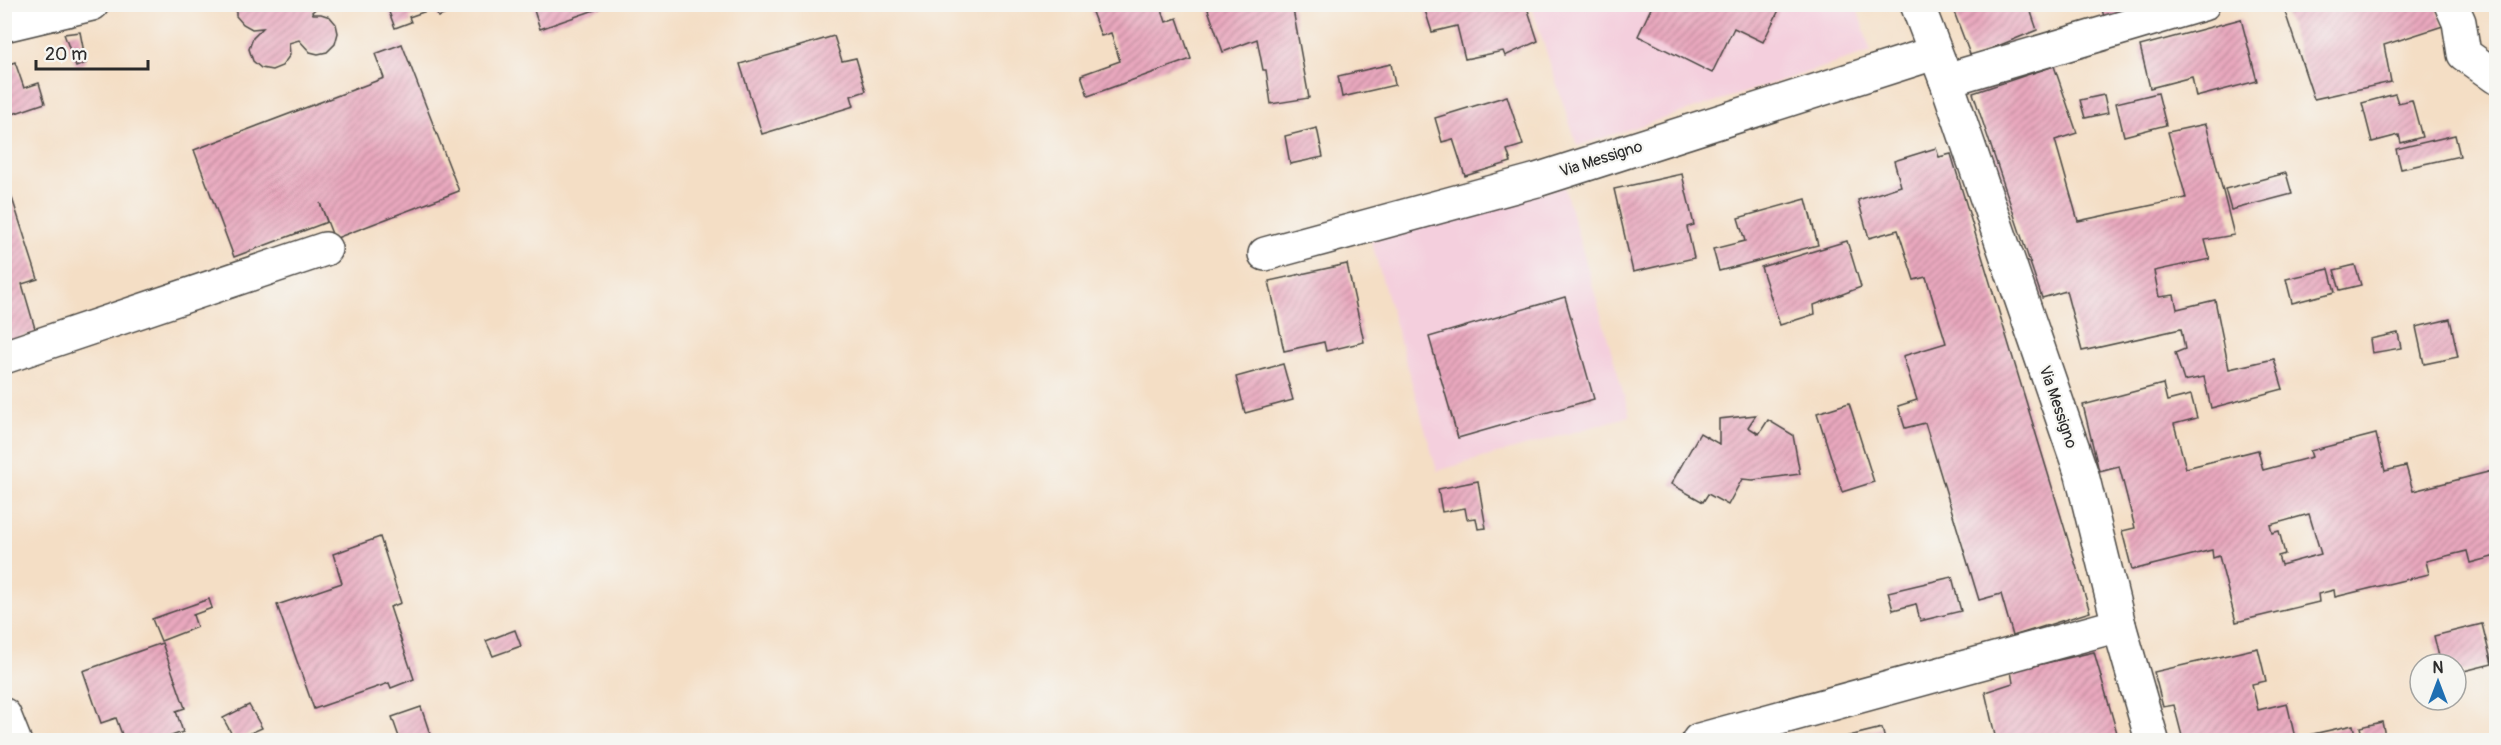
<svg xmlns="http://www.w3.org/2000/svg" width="2501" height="745" font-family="Pangolin,sans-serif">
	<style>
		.built { fill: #f4cfdd }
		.building { fill: url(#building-hatch); fill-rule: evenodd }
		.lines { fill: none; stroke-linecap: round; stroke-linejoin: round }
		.minor-casing { stroke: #494642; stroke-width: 36 }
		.minor { stroke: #fff; stroke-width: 33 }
		.labels { text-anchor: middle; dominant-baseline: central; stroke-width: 4.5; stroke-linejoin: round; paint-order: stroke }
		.street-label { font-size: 16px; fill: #2b2b2b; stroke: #f6f6f2 }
	</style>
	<defs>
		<pattern id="building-hatch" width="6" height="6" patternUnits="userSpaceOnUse" patternTransform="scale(1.5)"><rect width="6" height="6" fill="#e9a8be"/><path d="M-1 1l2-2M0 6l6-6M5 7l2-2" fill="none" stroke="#bd899b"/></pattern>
	</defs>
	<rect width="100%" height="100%" fill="#f6f6f2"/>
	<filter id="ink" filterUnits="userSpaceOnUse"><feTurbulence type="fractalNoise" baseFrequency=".0167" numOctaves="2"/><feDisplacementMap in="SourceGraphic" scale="12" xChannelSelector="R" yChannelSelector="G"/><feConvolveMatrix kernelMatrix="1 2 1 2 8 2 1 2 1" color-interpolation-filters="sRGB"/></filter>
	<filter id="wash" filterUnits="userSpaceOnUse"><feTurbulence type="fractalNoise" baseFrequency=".008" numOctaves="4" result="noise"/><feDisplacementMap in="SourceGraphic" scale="24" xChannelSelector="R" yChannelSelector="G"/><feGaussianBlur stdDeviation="1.35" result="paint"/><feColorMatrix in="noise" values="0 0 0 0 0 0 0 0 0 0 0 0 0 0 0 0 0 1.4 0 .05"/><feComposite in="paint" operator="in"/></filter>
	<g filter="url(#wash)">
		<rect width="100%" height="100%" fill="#f4dec5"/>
		<!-- built -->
		<g class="built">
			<polygon points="1531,5 1856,5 1871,52 1577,146"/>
			<polygon points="1564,186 1630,416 1437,471 1371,240"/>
		</g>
		<g id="blocks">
			<!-- building -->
			<g class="building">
				<polygon points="236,4 321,4 312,12 313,14 321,14 330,17 336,24 338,33 335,44 327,52 318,54 310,52 299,40 289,43 290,55 282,66 272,70 261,68 253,61 249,49 253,38 263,28 252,29 243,24 236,16"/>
				<polygon points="386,4 471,4 471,5 438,17 435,8 409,17 411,22 395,28"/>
				<polygon points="532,4 609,4 609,5 540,29"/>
				<polygon points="1089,4 1160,4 1166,22 1177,18 1191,59 1088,96 1081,75 1120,61 1111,33 1101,36"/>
				<polygon points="1206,4 1292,4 1309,98 1271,104 1266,70 1263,70 1257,39 1223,52"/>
				<polygon points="1423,4 1526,4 1538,41 1505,56 1503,51 1465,59 1457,26 1432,32"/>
				<polygon points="1653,4 1782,4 1763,42 1734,28 1712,73 1638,36"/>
				<polygon points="1951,4 2036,4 2030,9 2037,30 1971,57"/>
				<polygon points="2101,4 2139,4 2142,19 2106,27"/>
				<polygon points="2298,4 2436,4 2443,26 2384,45 2391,82 2314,99 2284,9"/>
				<polygon points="2241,19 2257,81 2196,97 2192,77 2150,88 2140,46"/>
				<polygon points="80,32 86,63 76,67 64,34"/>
				<polygon points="834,36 842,61 856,58 866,91 851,96 854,106 762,134 740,64"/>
				<polygon points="402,44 459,191 334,239 320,203 327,222 234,257 194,150 384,78 375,54"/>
				<polygon points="15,62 24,88 39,83 45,103 4,117 4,66"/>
				<polygon points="1391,64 1395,85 1342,97 1338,76"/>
				<polygon points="2054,66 2077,133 2055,140 2078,221 2186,198 2168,132 2206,124 2234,235 2205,240 2210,259 2154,271 2159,297 2174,295 2177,309 2215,300 2229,369 2274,359 2283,389 2211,408 2204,377 2184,381 2175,353 2185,349 2181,329 2082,351 2066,291 2042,298 1973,93"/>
				<polygon points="2158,93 2166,125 2124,136 2116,103"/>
				<polygon points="2395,94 2398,103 2412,100 2422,137 2401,143 2399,135 2372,142 2362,103"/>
				<polygon points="2104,95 2108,113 2085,118 2080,100"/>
				<polygon points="1507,96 1523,145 1507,150 1511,162 1465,176 1453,139 1442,142 1435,118"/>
				<polygon points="1317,128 1323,157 1290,164 1285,136"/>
				<polygon points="2455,135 2460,156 2401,169 2396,149"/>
				<polygon points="1936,148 1939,157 1951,154 2090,612 2013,636 2001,594 1979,600 1925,423 1905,428 1898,406 1917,400 1903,356 1946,343 1926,277 1914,280 1898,230 1869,238 1858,200 1901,186 1894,161"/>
				<polygon points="4,173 38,279 22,284 36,332 4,342"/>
				<polygon points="2286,173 2292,194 2231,210 2225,189"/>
				<polygon points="1682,174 1694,225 1687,227 1694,258 1633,272 1614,189"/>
				<polygon points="1806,199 1818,245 1719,271 1713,249 1745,241 1738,218"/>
				<polygon points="1847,241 1861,287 1814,305 1815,314 1780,325 1761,267"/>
				<polygon points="1347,264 1364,342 1326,351 1324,342 1284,351 1269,281"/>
				<polygon points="2355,265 2361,285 2340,290 2334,270"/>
				<polygon points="2329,269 2335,292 2292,303 2286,279"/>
				<polygon points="1565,297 1594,399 1458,438 1429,337"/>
				<polygon points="2450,319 2458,357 2424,364 2416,327"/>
				<polygon points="2398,333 2401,348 2372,353 2370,339"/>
				<polygon points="1283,364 1293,400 1245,413 1236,377"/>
				<path d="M2163 384 2167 401 2191 395 2197 418 2174 424 2186 468 2258 450 2263 470 2312 457 2310 451 2376 434 2385 471 2406 466 2413 491 2496 470V556L2470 563 2467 551 2426 561 2429 574 2335 597 2334 590 2318 594 2319 602 2236 622 2219 556 2213 558 2212 550 2132 570 2122 531 2135 528 2119 466 2099 471 2083 405ZM2309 514 2321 554 2281 565 2278 556 2285 554 2279 531 2272 533 2270 525Z"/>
				<polygon points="1849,403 1874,482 1842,492 1817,413"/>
				<polygon points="1756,415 1748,427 1759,434 1768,420 1793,435 1800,474 1753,480 1742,479 1728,505 1708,494 1703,502 1671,484 1700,433 1719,444 1719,419"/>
				<polygon points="1478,481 1486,528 1478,529 1476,518 1467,519 1465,508 1442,512 1438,489"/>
				<polygon points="380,537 401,603 390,607 414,679 391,688 389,683 314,709 277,605 342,583 333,554"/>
				<polygon points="1952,577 1961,611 1920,621 1916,604 1893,610 1888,592"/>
				<polygon points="209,599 212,608 193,615 197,627 161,641 152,619"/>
				<polygon points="2482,624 2492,664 2456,673 2456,664 2451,664 2450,659 2440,661 2434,636"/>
				<polygon points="515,630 521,646 493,656 486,641"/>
				<polygon points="162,643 185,708 176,711 183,732 160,740 124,740 116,718 101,723 83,671"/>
				<polygon points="2258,648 2266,681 2252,684 2258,710 2287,703 2295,738 2353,725 2356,740 2183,740 2174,705 2163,707 2154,672"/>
				<polygon points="2094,652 2119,740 1996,740 1985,692 2013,683 2011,671"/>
				<polygon points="249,705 262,728 235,740 223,718"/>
				<polygon points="421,707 432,740 400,740 392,717"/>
				<polygon points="2382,722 2386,740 2363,740 2360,727"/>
				<polygon points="1882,728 1885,740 1833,740"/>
			</g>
		</g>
	</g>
	<g filter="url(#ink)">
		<use href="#blocks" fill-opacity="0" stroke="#494642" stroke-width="1.5"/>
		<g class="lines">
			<!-- minor casing -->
			<g class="minor-casing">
				<g id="minor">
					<polyline points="1917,4 1946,80 2082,475 2119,625 2152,740"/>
					<polyline points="2451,4 2459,22 2464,54 2496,77"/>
					<polyline points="4,25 92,4"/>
					<polyline points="1946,80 2203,4"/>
					<polyline points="1265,254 1537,180 1934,53"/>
					<polyline points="4,357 325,249"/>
					<polyline points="4,715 14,740"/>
					<polyline points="1699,740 2119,625"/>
				</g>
			</g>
			<!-- minor -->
			<use href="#minor" class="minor"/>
		</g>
	</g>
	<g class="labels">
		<!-- street labels -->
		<g class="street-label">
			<text transform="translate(1601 159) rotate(-18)">Via Messigno</text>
			<text transform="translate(2058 407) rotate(71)">Via Messigno</text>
		</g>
	</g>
	<!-- margin -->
	<rect width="2501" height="745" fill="none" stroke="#f6f6f2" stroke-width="24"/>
	<!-- north arrow -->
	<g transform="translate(2438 682)"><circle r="28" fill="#f6f6f2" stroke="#a5a5a2" stroke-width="1.5"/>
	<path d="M0-4.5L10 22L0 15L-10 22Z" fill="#1f6fb2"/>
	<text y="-9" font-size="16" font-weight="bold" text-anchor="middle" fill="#2b2b2b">N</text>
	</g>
	<!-- scale -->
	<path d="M36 60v9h112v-9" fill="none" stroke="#2b2b2b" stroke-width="3"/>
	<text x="45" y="60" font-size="18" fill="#2b2b2b" stroke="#f6f6f2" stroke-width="4.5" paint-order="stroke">20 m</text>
</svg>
